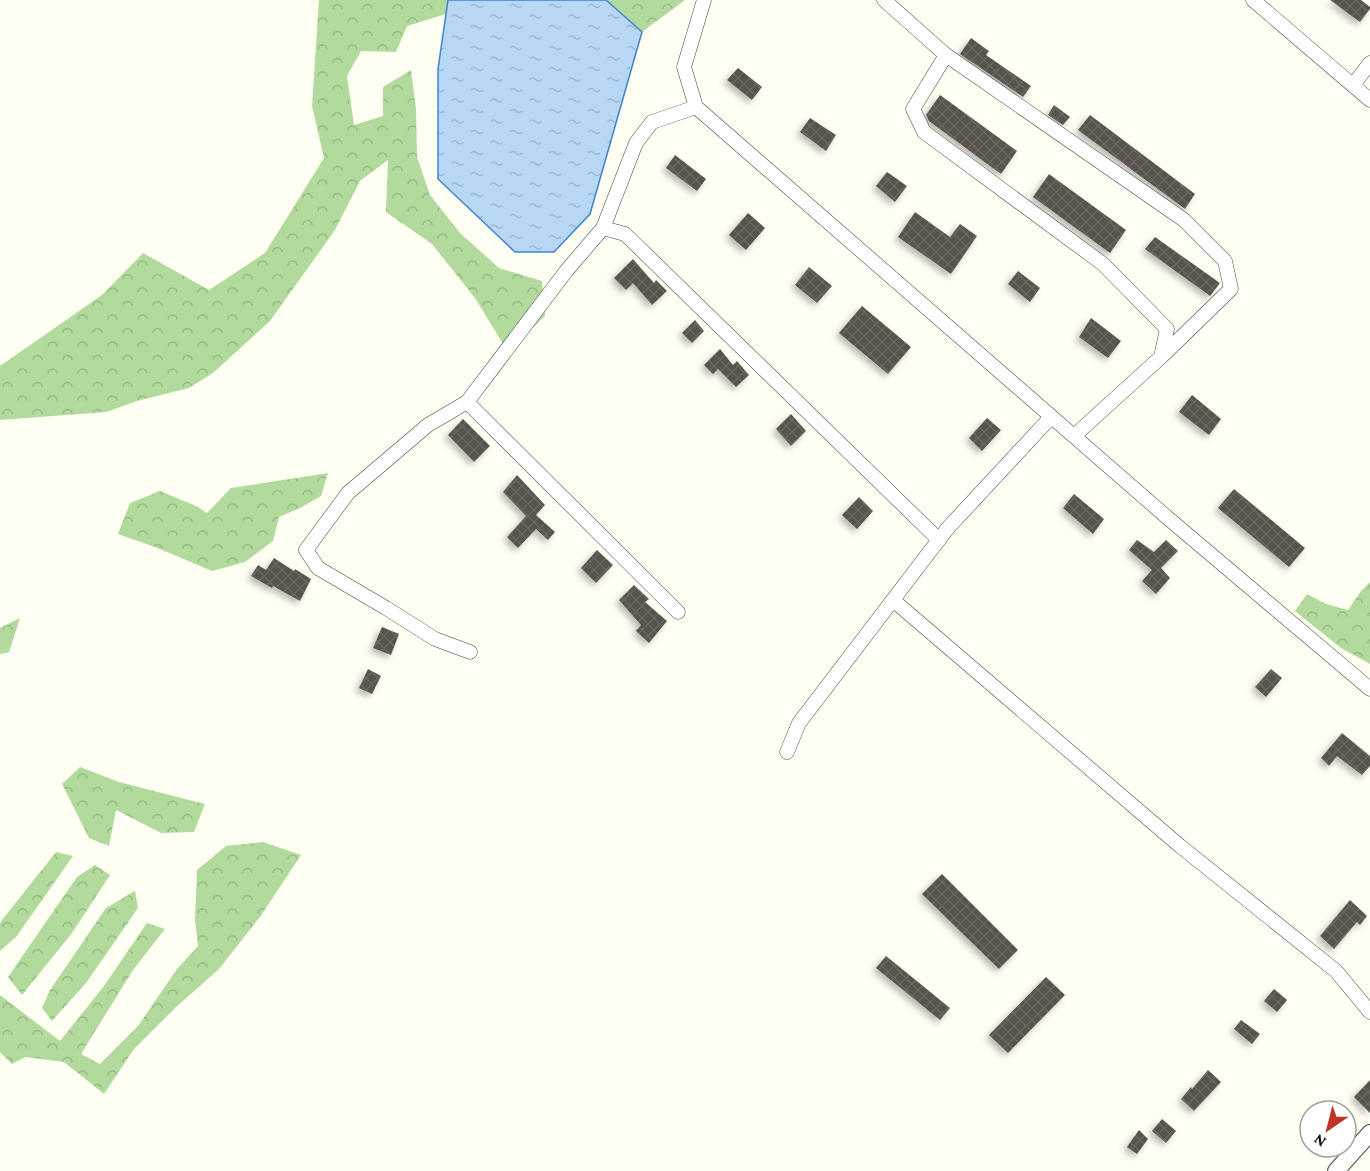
<svg xmlns="http://www.w3.org/2000/svg" width="1370" height="1171" font-family="'Crimson Pro',serif">
	<style>
		.forest { fill: url(#forest-crowns) }
		.water { fill: url(#water-ripples); stroke: #4084cb; stroke-width: 1.5 }
		.building { fill: url(#building-cross-hatch); filter: url(#shadow) }
		.lines { fill: none; stroke-linecap: round; stroke-linejoin: round }
		.minor-casing { stroke: #434343; stroke-width: 15 }
		.tertiary-casing { stroke: #434343; stroke-width: 18 }
		.minor { stroke: #fff; stroke-width: 14 }
		.tertiary { stroke: #fff; stroke-width: 16 }
	</style>
	<defs>
		<pattern id="forest-crowns" width="20" height="18" patternUnits="userSpaceOnUse" patternTransform="scale(1.5)"><rect width="20" height="18" fill="#b1da9c"/><path d="M2 6a3 3 0 1 1 6 0M12 15a3 3 0 1 1 6 0" fill="none" stroke="#97ba85"/></pattern>
		<pattern id="water-ripples" width="26" height="14" patternUnits="userSpaceOnUse" patternTransform="scale(1.5)"><rect width="26" height="14" fill="#b8d7f5"/><path d="M2 4q2-2 4 0t4 0M15 11q2-2 4 0t4 0" fill="none" stroke="#9db8d1"/></pattern>
		<pattern id="building-cross-hatch" width="8" height="8" patternUnits="userSpaceOnUse" patternTransform="scale(1.5)"><rect width="8" height="8" fill="#58524c"/><path d="M0 0l8 8M0 8l8-8" fill="none" stroke="#6b6661"/></pattern>
		<filter id="shadow"><feDropShadow dx="-3.5" dy="3.5" stdDeviation="3" flood-color="#0004"/></filter>
	</defs>
	<rect width="100%" height="100%" fill="#fffef3"/>
	<!-- forest -->
	<g class="forest">
		<polygon points="319,0 448,0 446,14 407,26 396,52 361,51 347,76 354,125 383,116 383,87 411,70 416,109 417,157 430,195 460,233 499,268 542,281 545,316 508,352 475,298 432,244 386,212 388,160 360,181 335,230 270,321 213,373 189,388 137,401 106,412 0,420 0,366 102,295 143,253 209,290 265,253 324,158 312,106"/>
		<polygon points="606,0 685,0 642,32"/>
		<polygon points="328,473 321,496 300,508 279,517 273,541 245,562 212,571 155,547 118,534 130,503 160,491 196,506 207,513 231,488"/>
		<polygon points="1370,582 1370,664 1341,648 1295,611 1307,594 1326,604 1348,610 1361,591"/>
		<polygon points="20,618 9,652 0,654 0,628"/>
		<polygon points="80,767 119,782 205,804 194,832 161,833 116,810 109,846 89,838 62,784"/>
		<polygon points="263,842 301,855 260,917 219,969 176,1007 134,1049 104,1094 64,1062 25,1057 12,1064 0,1052 0,995 60,1041 104,986 147,923 165,929 133,970 81,1054 100,1064 138,1026 177,969 198,946 195,920 197,870 226,846"/>
		<polygon points="56,852 73,856 16,937 0,951 0,924 2,920"/>
		<polygon points="95,865 110,875 72,933 22,995 8,977 77,877"/>
		<polygon points="135,891 138,908 86,983 52,1021 42,1008 50,990 106,908"/>
	</g>
	<!-- water -->
	<polygon class="water" points="448,0 606,0 642,32 590,214 554,252 515,252 438,179 438,69"/>
	<!-- building -->
	<g class="building">
		<polygon points="1330,0 1361,0 1370,7 1370,9 1360,22"/>
		<polygon points="971,38 989,51 986,55 1031,86 1023,97 960,54"/>
		<polygon points="738,68 762,87 752,100 727,80"/>
		<polygon points="940,95 1017,151 1001,174 929,121 926,115"/>
		<polygon points="1054,105 1070,117 1063,125 1048,115"/>
		<polygon points="1090,115 1195,194 1185,209 1078,130"/>
		<polygon points="810,118 836,135 826,151 800,132"/>
		<polygon points="675,155 706,179 697,191 666,168"/>
		<polygon points="887,172 907,186 895,202 876,186"/>
		<polygon points="1049,174 1126,230 1110,253 1033,197"/>
		<polygon points="915,212 950,237 960,224 977,236 951,274 898,237"/>
		<polygon points="748,213 765,228 746,250 729,235"/>
		<polygon points="1155,237 1220,283 1210,296 1145,249"/>
		<polygon points="633,259 654,283 656,280 667,291 652,305 633,283 626,290 614,278"/>
		<polygon points="809,267 832,286 817,303 795,285"/>
		<polygon points="1018,271 1040,288 1030,302 1008,284"/>
		<polygon points="862,306 911,347 888,374 839,333"/>
		<polygon points="1091,318 1121,341 1108,358 1079,337"/>
		<polygon points="695,320 704,331 692,343 682,333"/>
		<polygon points="720,349 733,365 737,361 749,375 736,387 718,369 713,374 704,365"/>
		<polygon points="1192,395 1221,419 1209,435 1179,412"/>
		<polygon points="791,414 806,431 791,446 776,429"/>
		<polygon points="987,418 1001,430 982,451 969,438"/>
		<polygon points="463,419 490,446 474,462 448,435"/>
		<polygon points="517,475 545,505 536,515 555,532 548,540 536,529 518,548 507,537 526,516 503,492"/>
		<polygon points="1234,489 1305,548 1289,567 1218,508"/>
		<polygon points="1074,494 1104,519 1093,534 1063,508"/>
		<polygon points="859,497 873,511 857,529 842,515"/>
		<polygon points="1137,540 1154,552 1166,540 1178,551 1161,568 1170,578 1156,594 1142,581 1152,570 1129,550"/>
		<polygon points="597,550 613,565 596,583 581,568"/>
		<polygon points="274,558 294,571 295,569 311,579 300,601 273,586 272,588 251,576 258,565 266,570"/>
		<polygon points="634,585 649,599 645,602 667,621 649,643 636,631 641,625 619,600"/>
		<polygon points="382,627 399,634 391,655 373,648"/>
		<polygon points="368,669 381,676 372,694 359,688"/>
		<polygon points="1271,669 1282,678 1266,697 1255,687"/>
		<polygon points="1342,733 1370,756 1370,766 1362,775 1337,756 1329,766 1321,758"/>
		<polygon points="942,874 1018,950 999,969 922,894"/>
		<polygon points="1350,900 1367,916 1360,925 1357,922 1334,949 1320,936"/>
		<polygon points="886,956 950,1008 940,1020 876,968"/>
		<polygon points="1046,977 1065,995 1008,1053 989,1035"/>
		<polygon points="1274,989 1287,1000 1277,1012 1264,1001"/>
		<polygon points="1241,1020 1260,1034 1252,1044 1234,1029"/>
		<polygon points="1208,1070 1221,1082 1194,1111 1181,1099 1191,1087 1192,1089"/>
		<polygon points="1370,1080 1370,1113 1354,1097"/>
		<polygon points="1162,1119 1176,1131 1166,1143 1152,1131"/>
		<polygon points="1139,1130 1148,1139 1137,1154 1127,1147"/>
	</g>
	<g class="lines">
		<!-- minor casing -->
		<g class="minor-casing">
			<g id="minor">
				<polyline points="704,0 684,67 696,107 1169,519 1370,689"/>
				<polyline points="884,0 946,55 1184,220 1225,261 1231,289 1161,357"/>
				<polyline points="1253,0 1370,100"/>
				<polyline points="946,55 913,109 924,132 1103,264 1167,329 1161,357 1074,436"/>
				<polyline points="1353,85 1370,63"/>
				<polyline points="603,228 625,234 939,540"/>
				<polyline points="467,402 428,425 348,493 306,550 318,568 386,608 435,639 470,652"/>
				<polyline points="893,600 1180,846 1336,971 1370,1012"/>
				<polyline points="678,612 467,402 567,270 603,228 636,143 652,122 696,107"/>
				<polyline points="787,752 799,723 947,529 1051,417"/>
			</g>
		</g>
		<!-- tertiary casing -->
		<g class="tertiary-casing">
			<polyline id="tertiary" points="1336,1171 1370,1133"/>
		</g>
		<!-- minor -->
		<use href="#minor" class="minor"/>
		<!-- tertiary -->
		<use href="#tertiary" class="tertiary"/>
	</g>
	<!-- north arrow -->
	<g transform="translate(1328 1129) rotate(215)"><circle r="28" fill="#ffffff" stroke="#9f9f9f" stroke-width="1.5"/>
	<path d="M0-4.5L10 22L0 15L-10 22Z" fill="#bf3329"/>
	<text y="-9" font-size="16" font-weight="bold" text-anchor="middle" fill="#101010">N</text>
	</g>
</svg>
